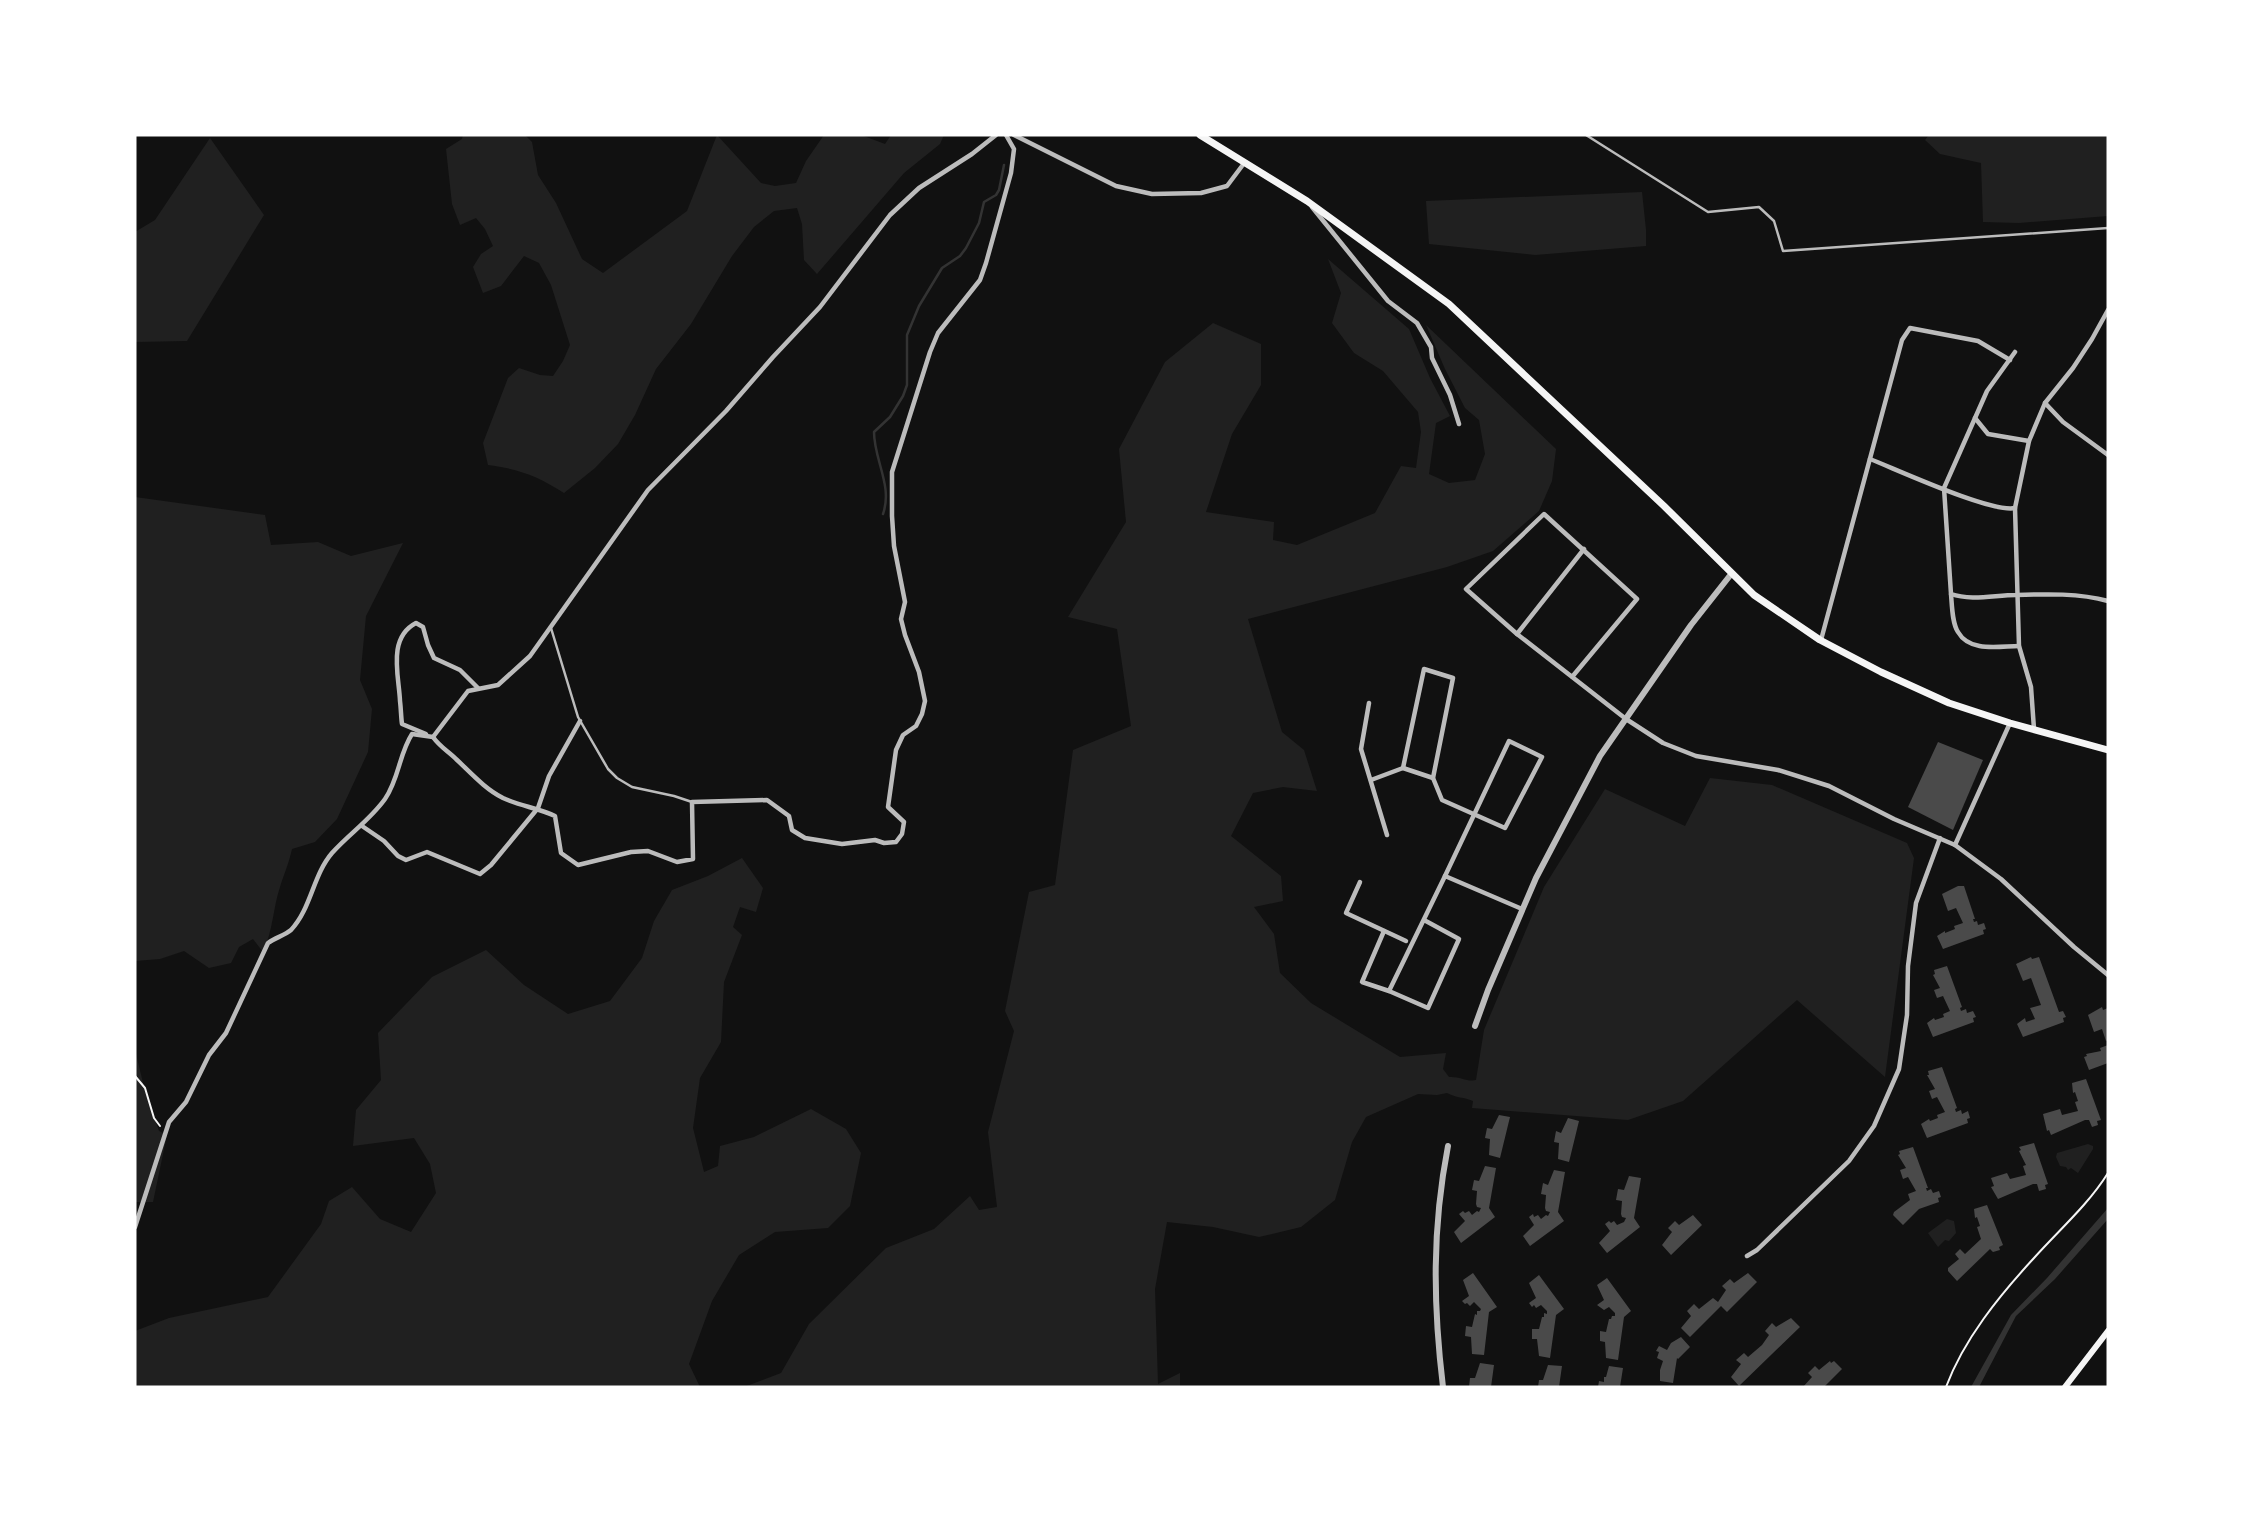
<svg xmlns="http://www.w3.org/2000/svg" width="2243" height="1522" font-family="Karla,sans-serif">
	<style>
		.green { fill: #202020 }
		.water { fill: #333 }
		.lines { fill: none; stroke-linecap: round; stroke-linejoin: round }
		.stream { stroke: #333; stroke-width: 2.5 }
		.building { fill: #4a4a4a }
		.path { stroke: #f5f5f5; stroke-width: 2 }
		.service { stroke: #bcbcbc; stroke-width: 2.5 }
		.minor { stroke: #bcbcbc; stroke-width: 4.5 }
		.tertiary { stroke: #bcbcbc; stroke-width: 6 }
		.secondary { stroke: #f5f5f5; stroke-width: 6 }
		.primary { stroke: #f5f5f5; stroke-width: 7 }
	</style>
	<rect width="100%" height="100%" fill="#111"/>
	<!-- green -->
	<g class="green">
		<path d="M463 135H525L532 142 538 175 556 203 582 259 603 273 687 211 717 135 761 183 775 186 796 183 806 161 824 135H861L885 144 891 135H944L940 144 904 173 817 274 804 260 802 224 797 208 774 211 754 227 732 256 691 324 656 369 635 415 618 444 595 468 564 493C538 476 519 469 488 465L483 443 508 378 519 368 540 375 553 376 563 361 570 345 551 285 539 263 524 256 501 286 483 293 473 267 481 254 493 246 485 229 476 218 460 225 452 204 446 149 462 139Z"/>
		<polygon points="1929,135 2108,135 2108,216 2019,223 1983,222 1981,163 1940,154 1925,140"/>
		<polygon points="210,138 264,215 187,341 135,342 135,232 155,220"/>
		<polygon points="1642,192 1646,230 1646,246 1535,255 1429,244 1426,201"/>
		<path d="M1328 259 1409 329 1430 378 1450 416 1436 423 1429 474 1449 483 1475 480 1485 454 1479 420 1465 408 1445 369 1426 325 1556 449 1552 481 1539 511 1493 551 1447 567 1248 619 1282 732 1304 750 1317 791 1283 787 1253 793 1231 836 1281 876 1283 901 1254 907 1274 934 1280 973 1311 1003 1400 1057 1446 1053 1443 1069 1449 1077C1459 1076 1467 1082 1476 1080L1484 1030 1544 887 1605 789 1685 826 1710 778 1772 785 1907 843 1914 858 1885 1077 1797 1000 1683 1101 1628 1120 1472 1108 1473 1101C1464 1097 1456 1098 1447 1093L1437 1095 1418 1094 1366 1117 1352 1142 1335 1200 1301 1227 1259 1237 1213 1227 1167 1222 1155 1289 1158 1384 1180 1373V1387H744L781 1373 809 1324 886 1248 934 1229 970 1196 979 1210 997 1207 988 1132 1014 1031 1005 1011 1029 892 1055 885 1073 750 1131 726 1117 629 1068 617 1126 522 1119 449 1165 362 1213 323 1261 344V385L1232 434 1206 512 1274 522 1273 540 1297 545 1375 513 1401 466 1416 468 1421 432 1418 412 1383 371 1354 353 1332 323 1341 293Z"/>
		<path d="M135 497 265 515 271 545 318 542 351 556 403 543 366 616 360 680 372 709 368 752 337 819 315 842 292 849C289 863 284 874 280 887 273 908 273 931 263 952L253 939 239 947 231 963 209 968 184 951 160 959 135 961Z"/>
		<polygon points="742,858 763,888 756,912 740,907 733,927 742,935 724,982 721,1042 700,1078 693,1128 704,1172 718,1166 720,1146 754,1137 811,1109 846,1129 861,1153 850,1206 828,1228 775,1232 739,1255 712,1301 689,1364 700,1387 135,1387 135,1331 169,1318 268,1297 321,1224 329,1201 352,1187 380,1219 411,1232 436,1193 430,1164 414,1138 353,1146 356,1110 381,1080 378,1033 432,977 486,950 524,985 568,1014 610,1001 642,958 654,921 672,890 708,876"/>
		<polygon points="135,1050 145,1091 159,1131 167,1135 153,1202 135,1202"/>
		<polygon points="2088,1144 2093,1146 2093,1149 2078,1173 2071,1168 2068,1170 2066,1167 2060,1166 2056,1157 2057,1153"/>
		<polygon points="1947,1219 1954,1221 1956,1233 1949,1241 1945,1240 1938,1247 1928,1233"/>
	</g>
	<!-- water -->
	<polygon class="water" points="2108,1208 2108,1219 2055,1279 2016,1316 1979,1387 1971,1387 2011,1315 2047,1278"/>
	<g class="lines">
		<!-- stream -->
		<path class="stream" d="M883 514C893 486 874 460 874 432L890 417 903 396 907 385V335L919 306 942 268 960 256 966 248 979 223 984 202 996 195 999 190 1004 165"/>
	</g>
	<!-- building -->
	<g class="building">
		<polygon points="1938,742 1983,760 1953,830 1908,807"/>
		<polygon points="1958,886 1964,886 1975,919 1973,919 1974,922 1977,921 1978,925 1984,923 1986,929 1983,930 1984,934 1943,949 1937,936 1945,931 1945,933 1955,929 1954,926 1963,923 1956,908 1948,911 1942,894"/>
		<polygon points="2031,957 2032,959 2039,957 2059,1012 2063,1011 2066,1017 2063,1018 2064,1022 2023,1037 2017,1024 2025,1018 2026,1022 2035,1019 2030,1008 2041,1005 2031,978 2023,981 2016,964"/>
		<polygon points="1947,966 1962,1007 1960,1008 1961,1011 1966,1009 1967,1013 1973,1011 1976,1017 1973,1018 1974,1022 1933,1037 1927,1023 1934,1018 1935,1020 1944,1017 1943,1014 1950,1011 1943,996 1937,998 1934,990 1940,988 1933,975 1935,974 1934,970"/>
		<polygon points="2102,1007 2103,1010 2108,1008 2108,1040 2106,1041 2102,1029 2094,1032 2088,1015"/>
		<polygon points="2108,1045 2108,1063 2089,1070 2084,1057 2087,1056 2086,1054 2101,1051 2100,1048"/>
		<polygon points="1942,1067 1957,1108 1955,1109 1956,1112 1961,1110 1962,1114 1968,1111 1970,1118 1967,1119 1968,1123 1927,1138 1921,1124 1929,1119 1930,1121 1938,1118 1937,1115 1945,1112 1937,1097 1932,1099 1929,1091 1935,1089 1927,1075 1929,1075 1928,1071"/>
		<polygon points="2086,1079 2101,1120 2097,1121 2098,1125 2092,1127 2089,1120 2085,1120 2051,1135 2049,1130 2047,1131 2043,1114 2060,1109 2062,1115 2078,1111 2075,1102 2078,1101 2075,1092 2073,1093 2072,1083"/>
		<polygon points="1499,1115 1510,1117 1500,1158 1489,1155 1490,1139 1485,1138 1487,1128 1492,1129"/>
		<polygon points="1568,1118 1579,1121 1569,1162 1558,1159 1559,1143 1554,1142 1556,1131 1561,1133"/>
		<polygon points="2034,1143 2048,1184 2045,1185 2046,1189 2039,1191 2037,1184 2033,1184 1998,1199 1991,1187 1994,1186 1991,1178 2007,1173 2010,1179 2026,1175 2023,1166 2026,1165 2019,1151 2021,1150 2019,1147"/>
		<polygon points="1913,1147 1928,1188 1926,1188 1927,1191 1931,1189 1933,1193 1939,1191 1941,1197 1938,1198 1939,1202 1919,1209 1903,1225 1893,1215 1894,1212 1910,1200 1908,1194 1916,1191 1908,1177 1903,1179 1900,1170 1906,1168 1898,1155 1900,1154 1899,1151"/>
		<polygon points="1485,1166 1496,1168 1489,1208 1495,1217 1461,1243 1454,1232 1465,1221 1459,1214 1463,1211 1465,1213 1469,1211 1472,1215 1477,1211 1479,1212 1481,1208 1477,1207 1476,1204 1477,1191 1472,1190 1474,1180 1479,1181"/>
		<polygon points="1554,1170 1565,1172 1558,1212 1564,1221 1530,1246 1523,1236 1534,1225 1529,1217 1533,1214 1534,1217 1538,1215 1541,1219 1546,1215 1548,1216 1550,1212 1546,1211 1545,1208 1546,1195 1541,1194 1543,1183 1548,1185"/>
		<polygon points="1629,1176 1641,1178 1634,1218 1640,1227 1607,1253 1599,1243 1610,1231 1605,1224 1609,1221 1611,1223 1614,1221 1617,1225 1624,1222 1626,1218 1622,1217 1621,1214 1622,1201 1616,1200 1618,1189 1624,1190"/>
		<polygon points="1987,1205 2003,1245 1999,1247 2000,1250 1993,1252 1990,1249 1957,1281 1948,1271 1948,1268 1959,1259 1955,1254 1960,1249 1965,1254 1981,1239 1977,1227 1980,1226 1977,1217 1975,1218 1974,1209"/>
		<polygon points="1693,1215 1702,1225 1671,1255 1662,1245 1672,1232 1668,1228 1675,1221 1679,1225"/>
		<polygon points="1473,1273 1497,1307 1489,1312 1484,1355 1472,1354 1471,1337 1465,1336 1466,1326 1472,1327 1475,1314 1477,1315 1477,1311 1480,1311 1481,1309 1474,1302 1470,1306 1467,1303 1465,1304 1462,1301 1469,1296 1463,1280"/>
		<polygon points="1748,1273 1757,1282 1727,1312 1721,1306 1690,1337 1681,1328 1691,1316 1687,1311 1694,1304 1699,1309 1713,1298 1718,1302 1726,1290 1722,1286 1730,1279 1734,1283"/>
		<polygon points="1539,1275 1564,1309 1556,1315 1550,1358 1539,1356 1537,1339 1532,1339 1532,1329 1539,1329 1542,1317 1544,1317 1544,1313 1547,1314 1547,1311 1541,1305 1536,1308 1534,1305 1532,1307 1529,1303 1536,1298 1529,1283"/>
		<polygon points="1607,1278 1631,1311 1624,1317 1618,1360 1606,1358 1605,1342 1600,1341 1600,1331 1606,1332 1609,1319 1611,1319 1612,1316 1615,1316 1615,1313 1609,1307 1604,1310 1597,1305 1604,1300 1597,1285"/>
		<polygon points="1791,1318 1800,1327 1739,1386 1731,1377 1741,1364 1736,1360 1744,1353 1748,1357 1762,1345 1769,1335 1765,1331 1772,1323 1776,1327"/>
		<polygon points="1681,1337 1690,1347 1678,1359 1677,1358 1673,1383 1660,1381 1660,1370 1663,1361 1657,1358 1659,1352 1656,1351 1659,1346 1667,1350 1671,1343"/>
		<polygon points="1830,1361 1831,1363 1834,1361 1842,1369 1824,1387 1803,1387 1812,1377 1808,1373 1815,1366 1819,1370"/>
		<polygon points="1480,1363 1494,1365 1491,1387 1469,1387 1470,1378 1475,1378"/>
		<polygon points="1548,1365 1562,1366 1559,1387 1538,1387 1539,1380 1543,1380"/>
		<polygon points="1609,1366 1623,1368 1620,1387 1598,1387 1599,1381 1604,1382 1604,1377 1606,1377"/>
	</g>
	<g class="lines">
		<!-- path -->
		<g class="path">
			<polyline points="135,1076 145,1088 154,1118 160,1126"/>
			<path d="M1946 1387C1964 1339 1999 1296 2034 1258 2059 1230 2088 1205 2108 1173"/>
		</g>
		<!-- service -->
		<g class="service">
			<polyline points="1586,135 1708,212 1759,207 1774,221 1783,251 2108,228"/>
			<polyline points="551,628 578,717 608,769 617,778 632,787 674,796 692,802"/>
		</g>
		<!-- minor -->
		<g class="minor">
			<polyline points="1014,135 1116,186 1152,194 1201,193 1227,186 1245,162"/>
			<polyline points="1312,207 1388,301 1417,323 1431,347 1432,358 1450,395 1459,424"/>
			<path d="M2015 352 1987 391 1944 488 1951 594C1971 601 1995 595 2016 595 2047 594 2079 593 2108 601"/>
			<polyline points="2045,403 2063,422 2108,455"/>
			<polyline points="1975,418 1988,434 2029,441"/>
			<path d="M1870 459C1898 470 1991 513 2015 508"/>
			<path d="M1951 594C1952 605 1952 623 1958 632 1970 653 2000 646 2019 646"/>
			<polyline points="1517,634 1584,549"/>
			<polyline points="1821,640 1902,340 1910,328 1978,341 2010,360"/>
			<polyline points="1572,677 1637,599 1544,514 1466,589 1517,634 1626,719 1663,743 1696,756 1778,770 1829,786 1894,819 1955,845 2001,879 2074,947 2108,975"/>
			<polyline points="1369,703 1361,749 1387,835"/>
			<polyline points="2034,729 2031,687 2019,646 2015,508 2029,441 2045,403 2073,368 2092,339 2108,310"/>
			<path d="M426 734 402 724C401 717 401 709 400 701 399 676 387 638 416 623L423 627 428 645 434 658 460 670 478 688"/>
			<path d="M433 737C440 747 448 751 456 759 471 773 485 789 503 798 520 806 538 808 555 816L561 853 578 865 631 852 648 851 677 862 693 859 692 802 767 800 789 816 792 830 805 838 842 844 875 840 884 843 896 842 902 834 904 822 888 807 896 750 903 735 916 726 922 714 925 701 919 672 905 635 901 619 905 602 894 546 892 516V472L930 352 938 333 980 280 986 263 1011 173 1014 149 1006 135"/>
			<polyline points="433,737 468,691 498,685 530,656 648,490 726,411 773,357 820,307 890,215 919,188 972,154 996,135"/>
			<polyline points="1403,768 1433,778"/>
			<polyline points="1371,780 1403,768 1424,669 1453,678 1433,778 1442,800 1505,828 1542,757 1509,741 1445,876"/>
			<polyline points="362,826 384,841 398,856 406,860 427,852 480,874 491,865 538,808 549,776 580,721"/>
			<polyline points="1955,845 2010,723"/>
			<polyline points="1360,882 1346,913 1406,941"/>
			<polyline points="1424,920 1459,939 1428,1008 1389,991 1445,876 1522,909"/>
			<polyline points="1384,931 1362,982 1389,991"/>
			<path d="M135 1227 169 1122 186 1102 209 1055 226 1033 268 943C275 938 285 935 291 930 311 909 313 875 332 853 349 834 370 820 385 799 399 779 399 754 412 734L433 737"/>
			<polyline points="1747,1256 1757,1250 1849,1161 1874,1126 1899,1069 1907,1015 1908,966 1916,903 1940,838"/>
		</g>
		<!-- tertiary -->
		<g class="tertiary">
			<polyline points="1475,1026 1488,990 1536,878 1600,756 1691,625 1732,573"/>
			<path d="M1443 1387C1433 1304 1432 1228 1448 1146"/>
		</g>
		<!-- secondary -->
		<polyline class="secondary" points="2065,1387 2108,1331"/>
		<!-- primary -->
		<polyline class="primary" points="1200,135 1307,201 1449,304 1664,506 1754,595 1820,640 1881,672 1949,703 2010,723 2108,750"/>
	</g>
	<!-- border -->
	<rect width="2243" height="1522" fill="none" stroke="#ffffff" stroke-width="273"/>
</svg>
